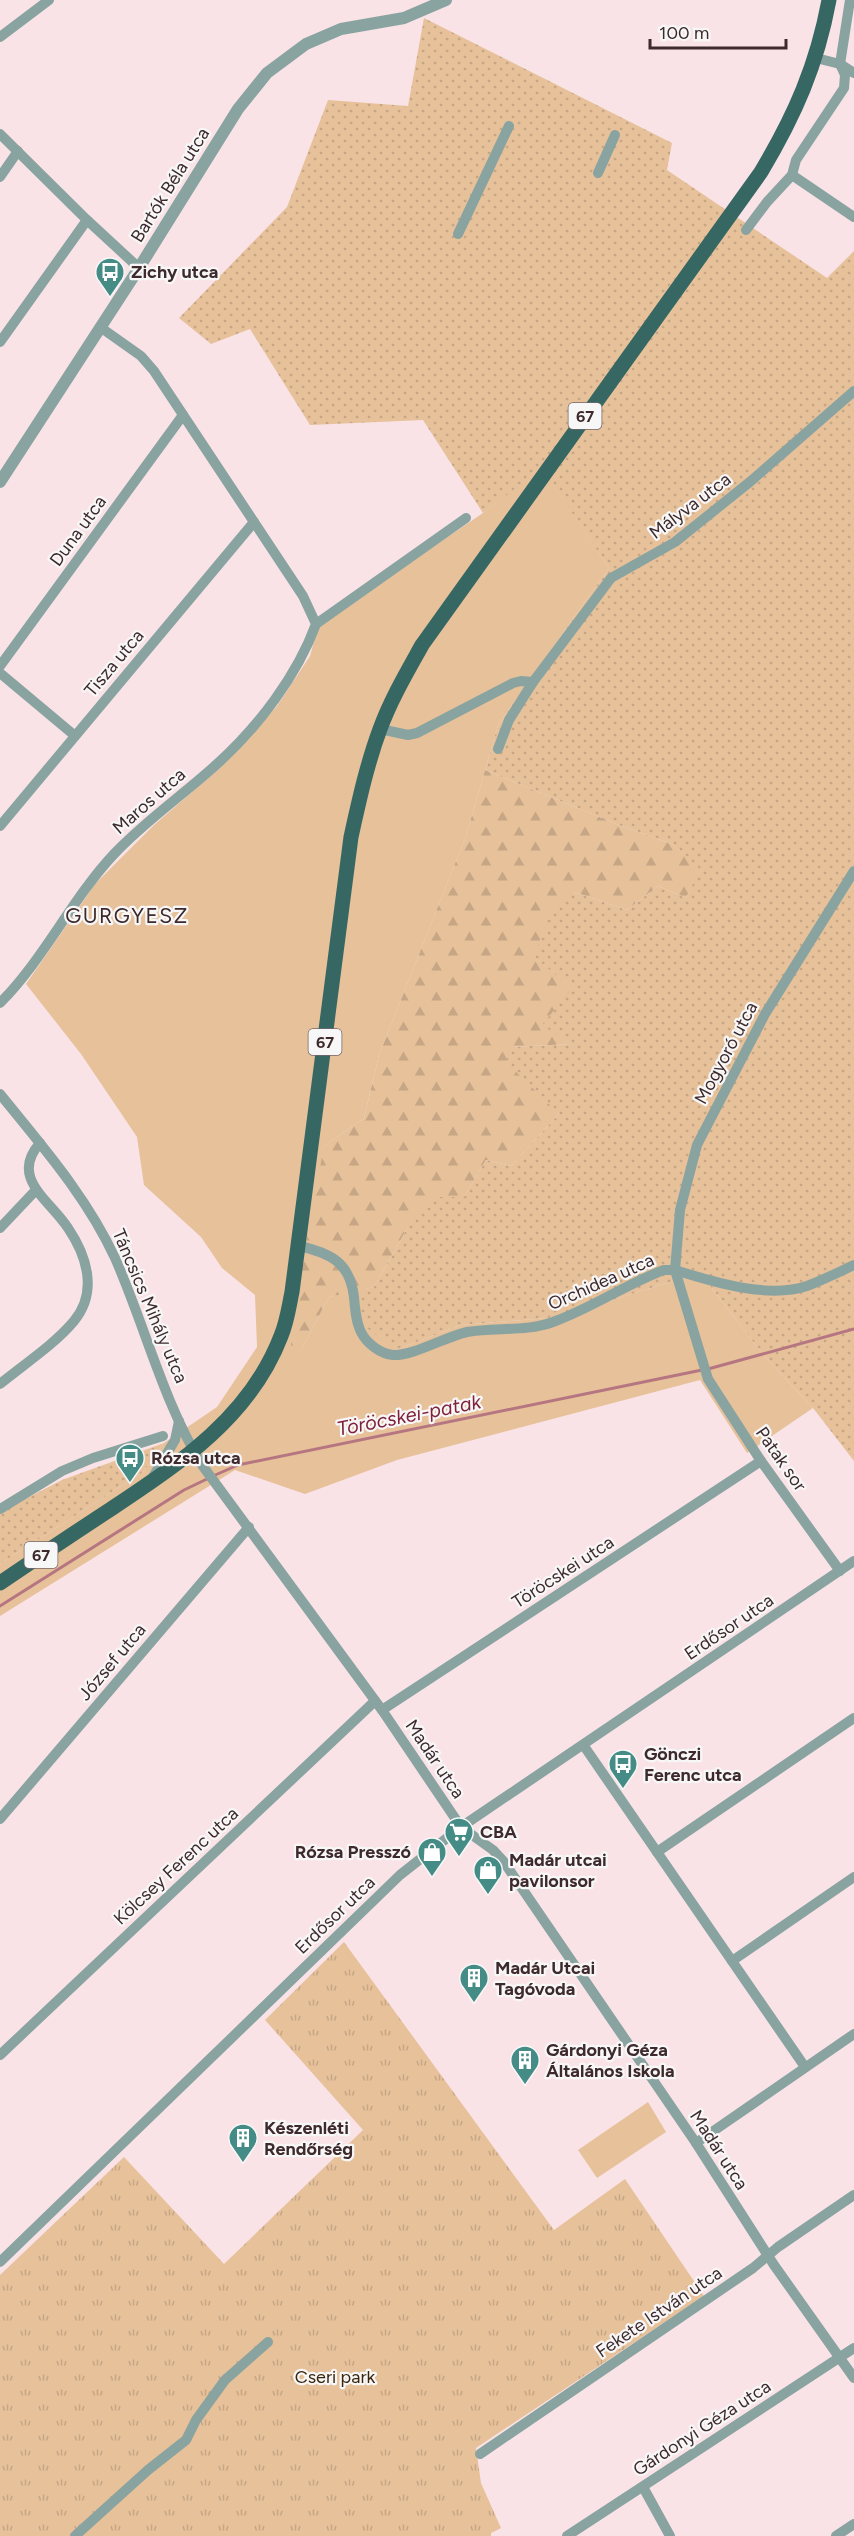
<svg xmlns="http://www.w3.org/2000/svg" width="854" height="2536" font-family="Figtree,sans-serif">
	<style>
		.grass { fill: #e6c19a }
		.forest { fill: url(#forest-firs) }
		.park { fill: url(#park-tufts) }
		.garden { fill: url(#garden-dots) }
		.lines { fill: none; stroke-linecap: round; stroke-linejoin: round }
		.stream { stroke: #b67681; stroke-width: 3 }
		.minor { stroke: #89a3a0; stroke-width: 10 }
		.tertiary { stroke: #89a3a0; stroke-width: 12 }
		.primary { stroke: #366763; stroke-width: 15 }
		.labels { text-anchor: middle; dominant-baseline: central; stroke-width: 4.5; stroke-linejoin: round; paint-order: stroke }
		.shield { fill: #f7f7f7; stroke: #766769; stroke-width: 1.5 }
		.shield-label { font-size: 16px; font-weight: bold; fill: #3e292c }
		.street-label { font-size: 18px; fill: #3e292c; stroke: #f7f7f7 }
		.poi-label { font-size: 18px; font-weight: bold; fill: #3e292c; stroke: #f7f7f7; text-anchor: start }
		.park-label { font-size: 18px; fill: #3b250a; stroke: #f7f7f7 }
		.water-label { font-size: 20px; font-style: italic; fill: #80213c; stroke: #f7f7f7 }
		.quarter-label { font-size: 21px; letter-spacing: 1.5px; fill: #3e292c; stroke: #f7f7f7 }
	</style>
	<defs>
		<pattern id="forest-firs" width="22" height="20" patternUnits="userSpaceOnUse" patternTransform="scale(1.5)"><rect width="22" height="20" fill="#e6c19a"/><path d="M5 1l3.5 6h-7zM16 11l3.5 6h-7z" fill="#c6a685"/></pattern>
		<pattern id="park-tufts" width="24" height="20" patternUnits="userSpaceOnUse" patternTransform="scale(1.5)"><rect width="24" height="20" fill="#e6c19a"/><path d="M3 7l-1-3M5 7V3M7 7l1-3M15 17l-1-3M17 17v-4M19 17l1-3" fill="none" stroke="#c6a685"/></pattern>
		<pattern id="garden-dots" width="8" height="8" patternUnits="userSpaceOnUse" patternTransform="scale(1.5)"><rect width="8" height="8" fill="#e6c19a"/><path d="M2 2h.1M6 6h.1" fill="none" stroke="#c6a685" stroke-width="1.8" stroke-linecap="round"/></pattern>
	</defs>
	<rect width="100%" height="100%" fill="#fae3e7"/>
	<!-- grass -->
	<g class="grass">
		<polygon points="542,467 609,568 498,725 466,836 379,1055 364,1118 324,1146 301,1350 329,1297 354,1291 396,1350 461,1325 559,1317 692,1275 704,1278 765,1357 813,1408 747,1453 700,1380 397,1460 305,1494 235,1470 0,1616 0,1564 143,1472 164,1443 217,1407 257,1347 255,1295 222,1268 201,1237 144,1185 137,1137 81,1054 26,984 95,884 154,825 221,767 277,706 310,656 319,624 483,513"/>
		<polygon points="648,2102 666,2132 597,2178 578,2150"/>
	</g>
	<!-- forest -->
	<polygon class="forest" points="485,770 619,825 672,844 701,869 686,898 658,886 627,910 574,892 534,957 573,988 572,1044 511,1047 559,1114 511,1166 486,1160 464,1197 408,1227 374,1287 329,1297 301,1350 290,1352 304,1254 324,1146 364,1118 379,1055 466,836"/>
	<!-- park -->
	<polygon class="park" points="344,1942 554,2230 625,2179 704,2296 476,2448 481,2483 501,2528 491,2533 491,2536 0,2536 0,2275 124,2157 224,2264 363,2130 265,2020"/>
	<!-- garden -->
	<g class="garden">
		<polygon points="424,18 672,143 667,170 827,278 854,251 854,1461 813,1408 765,1357 704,1278 692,1275 559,1317 461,1325 396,1350 367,1328 354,1291 374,1287 408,1227 431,1197 464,1197 486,1160 511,1166 559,1114 506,1062 511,1047 571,1044 542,1025 572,988 534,957 547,921 574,892 627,910 658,886 686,898 700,869 672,844 619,825 485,770 498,725 609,568 542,468 483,513 423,420 310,425 250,329 211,344 179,318 287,207 328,100 408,106"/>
		<polygon points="164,1443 143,1472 0,1564 0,1512 62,1480"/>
	</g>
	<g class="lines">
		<!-- stream -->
		<g class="stream">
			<polyline points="708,1369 854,1329"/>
			<polyline points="213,1476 238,1465 702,1370"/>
			<polyline points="0,1606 184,1490 207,1479"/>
		</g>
		<!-- minor -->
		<g class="minor">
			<polyline points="0,37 49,0"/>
			<polyline points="816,58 840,64 854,73"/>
			<polyline points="0,134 87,220 139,268"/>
			<polyline points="598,173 615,135"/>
			<polyline points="792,175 854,217"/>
			<polyline points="0,177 18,151"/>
			<polyline points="746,230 767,202 792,175 796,160 844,88 845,75 840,64 850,0"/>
			<polyline points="458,234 509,126"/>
			<polyline points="0,342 87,220"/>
			<polyline points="316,624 466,518"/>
			<polyline points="0,666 183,415"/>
			<polyline points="0,673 74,735"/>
			<polyline points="380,729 408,735 417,733 513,683 521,681 533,682 611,578 675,542 751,481 854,391"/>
			<polyline points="498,749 509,720 533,682"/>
			<polyline points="0,826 254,522"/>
			<path d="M0 1003C44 959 71 900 114 854 145 821 183 795 217 764 258 727 297 676 316 624L303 596 154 371 141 356 100 327"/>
			<path d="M0 1094C42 1146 87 1197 115 1258 145 1326 163 1401 202 1465L382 1710 461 1827 493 1850 504 1862 696 2143 774 2265 854 2378"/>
			<polyline points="0,1228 36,1190"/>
			<path d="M299 1246C330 1253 350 1262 354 1297 355 1309 356 1322 361 1332 367 1344 381 1354 393 1355 413 1356 445 1337 467 1332 495 1327 526 1332 553 1322 592 1308 626 1284 664 1270H675C713 1282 768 1299 807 1286 823 1280 839 1272 854 1265"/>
			<path d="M0 1384C23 1365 55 1344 74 1321 98 1292 87 1256 68 1228 50 1200 9 1178 40 1143"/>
			<polyline points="153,1477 175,1440 179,1421"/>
			<polyline points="0,1509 62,1471 93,1458 163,1436"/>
			<polyline points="840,1571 761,1461 708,1379 675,1270 680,1210 697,1145 765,1014 854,871"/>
			<polyline points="382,1710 761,1461"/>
			<polyline points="584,1746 805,2067"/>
			<polyline points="0,1819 249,1527"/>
			<polyline points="657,1852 854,1718"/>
			<polyline points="732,1961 854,1877"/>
			<polyline points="0,2055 375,1701"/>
			<polyline points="696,2143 854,2034"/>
			<polyline points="0,2262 400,1875 461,1827 854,1561"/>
			<polyline points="480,2454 753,2268 778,2247 854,2195"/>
			<polyline points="643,2487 670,2536"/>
			<polyline points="75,2536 148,2470 186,2440 196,2420 225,2380 268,2342"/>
			<polyline points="567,2536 854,2348"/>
			<polyline points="836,2536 854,2524"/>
		</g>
		<!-- tertiary -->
		<polyline class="tertiary" points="0,482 139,268 238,109 267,73 306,44 341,29 404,18 446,0"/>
		<!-- primary -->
		<path class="primary" d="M0 1583C37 1558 74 1533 111 1509 180 1463 250 1417 281 1336 287 1322 289 1306 292 1292L351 837C359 801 367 764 380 729 391 699 407 672 422 645L761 172C795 115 817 65 829 0"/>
	</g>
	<!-- icons -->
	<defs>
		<g id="bus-pin" transform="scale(1.5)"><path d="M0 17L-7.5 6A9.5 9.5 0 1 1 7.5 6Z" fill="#468c86" stroke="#f7f7f7"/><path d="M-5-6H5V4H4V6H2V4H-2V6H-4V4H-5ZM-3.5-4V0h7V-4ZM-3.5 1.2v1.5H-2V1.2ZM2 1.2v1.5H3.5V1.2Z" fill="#fff"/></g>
		<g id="supermarket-pin" transform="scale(1.5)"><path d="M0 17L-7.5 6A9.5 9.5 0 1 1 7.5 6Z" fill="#468c86" stroke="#f7f7f7"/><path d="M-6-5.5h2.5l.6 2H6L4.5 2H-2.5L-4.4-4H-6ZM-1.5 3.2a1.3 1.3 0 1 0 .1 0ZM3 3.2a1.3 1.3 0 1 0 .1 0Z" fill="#fff"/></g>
		<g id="shop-pin" transform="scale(1.5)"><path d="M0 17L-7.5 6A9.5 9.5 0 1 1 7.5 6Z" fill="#468c86" stroke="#f7f7f7"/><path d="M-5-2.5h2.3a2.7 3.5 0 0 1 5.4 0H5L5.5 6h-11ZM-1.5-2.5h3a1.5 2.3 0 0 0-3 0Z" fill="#fff"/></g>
		<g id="building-pin" transform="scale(1.5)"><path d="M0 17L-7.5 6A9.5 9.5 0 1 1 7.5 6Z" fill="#468c86" stroke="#f7f7f7"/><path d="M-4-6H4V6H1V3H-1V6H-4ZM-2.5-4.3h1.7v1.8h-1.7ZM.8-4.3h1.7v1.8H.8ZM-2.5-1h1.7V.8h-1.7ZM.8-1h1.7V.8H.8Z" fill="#fff"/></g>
	</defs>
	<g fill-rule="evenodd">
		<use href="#bus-pin" x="110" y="272"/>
		<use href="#bus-pin" x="130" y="1458"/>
		<use href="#bus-pin" x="623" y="1764"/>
		<use href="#supermarket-pin" x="459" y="1832"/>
		<use href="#shop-pin" x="432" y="1852"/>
		<use href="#shop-pin" x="488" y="1870"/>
		<use href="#building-pin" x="474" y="1978"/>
		<use href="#building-pin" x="525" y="2060"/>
		<use href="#building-pin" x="243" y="2138"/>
	</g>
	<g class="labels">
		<!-- shield labels -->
		<g class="shield">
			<rect x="568.5" y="403" width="33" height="26" rx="4.5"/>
			<rect x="308.5" y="1029" width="33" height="26" rx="4.5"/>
			<rect x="24.5" y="1542" width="33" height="26" rx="4.5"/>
		</g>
		<g class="shield-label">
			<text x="585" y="416">67</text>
			<text x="325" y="1042">67</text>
			<text x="41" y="1555">67</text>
		</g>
		<!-- street labels -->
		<g class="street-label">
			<text transform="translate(170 185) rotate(-58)">Bartók Béla utca</text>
			<text transform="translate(690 506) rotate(-37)">Mályva utca</text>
			<text transform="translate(78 531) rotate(-54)">Duna utca</text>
			<text transform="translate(114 663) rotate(-50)">Tisza utca</text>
			<text transform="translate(149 801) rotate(-41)">Maros utca</text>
			<text transform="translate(726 1053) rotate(-62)">Mogyoró utca</text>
			<text transform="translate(601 1282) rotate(-24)">Orchidea utca</text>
			<text transform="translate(150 1306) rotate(67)">Táncsics Mihály utca</text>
			<text transform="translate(781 1459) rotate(55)">Patak sor</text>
			<text transform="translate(563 1572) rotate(-33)">Töröcskei utca</text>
			<text transform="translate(729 1627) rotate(-34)">Erdősor utca</text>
			<text transform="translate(112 1662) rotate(-50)">József utca</text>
			<text transform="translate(435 1759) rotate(56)">Madár utca</text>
			<text transform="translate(176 1866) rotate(-43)">Kölcsey Ferenc utca</text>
			<text transform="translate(335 1915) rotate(-44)">Erdősor utca</text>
			<text transform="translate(719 2150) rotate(57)">Madár utca</text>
			<text transform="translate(659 2312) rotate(-34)">Fekete István utca</text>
			<text transform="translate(702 2428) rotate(-33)">Gárdonyi Géza utca</text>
		</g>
		<!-- poi labels -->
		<g class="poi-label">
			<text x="131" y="272">Zichy utca</text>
			<text x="151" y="1458">Rózsa utca</text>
			<text x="644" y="1754">Gönczi<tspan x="644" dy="21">Ferenc utca</tspan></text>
			<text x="480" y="1832">CBA</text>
			<text x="411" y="1852" text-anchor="end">Rózsa Presszó</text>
			<text x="509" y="1860">Madár utcai<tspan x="509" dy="21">pavilonsor</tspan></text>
			<text x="495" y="1968">Madár Utcai<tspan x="495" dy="21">Tagóvoda</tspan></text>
			<text x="546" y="2050">Gárdonyi Géza<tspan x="546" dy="21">Általános Iskola</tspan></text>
			<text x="264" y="2128">Készenléti<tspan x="264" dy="21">Rendőrség</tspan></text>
		</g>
		<!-- park labels -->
		<g class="park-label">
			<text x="335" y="2377">Cseri park</text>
		</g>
		<!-- water labels -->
		<g class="water-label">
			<text transform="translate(409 1415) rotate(-11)">Töröcskei-patak</text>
		</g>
		<!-- quarter labels -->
		<g class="quarter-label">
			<text x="127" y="915">GURGYESZ</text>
		</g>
	</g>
	<!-- scale -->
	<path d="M650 39v9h136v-9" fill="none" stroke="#3e292c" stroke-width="3"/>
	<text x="659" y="39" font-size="18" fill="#3e292c" stroke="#f7f7f7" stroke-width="4.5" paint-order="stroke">100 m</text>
</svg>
